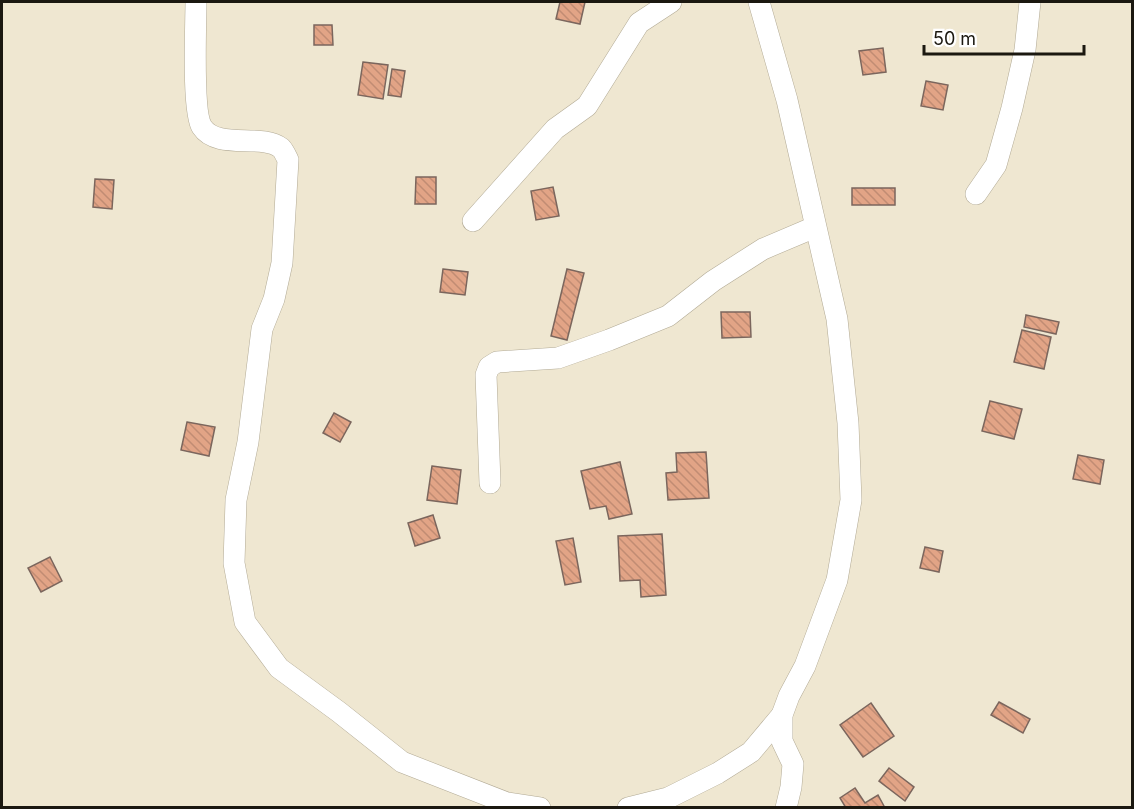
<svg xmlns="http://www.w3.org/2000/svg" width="1134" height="809" font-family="Inter,sans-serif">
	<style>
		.building { fill: url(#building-back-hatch); stroke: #7b665d; stroke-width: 1.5 }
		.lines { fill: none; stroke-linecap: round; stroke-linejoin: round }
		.minor-casing { stroke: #b2aa95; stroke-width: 22 }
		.minor { stroke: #fff; stroke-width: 21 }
	</style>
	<defs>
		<pattern id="building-back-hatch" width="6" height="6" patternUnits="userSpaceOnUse" patternTransform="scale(1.5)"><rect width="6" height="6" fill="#e2a486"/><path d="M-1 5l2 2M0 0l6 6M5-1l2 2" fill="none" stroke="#c18c73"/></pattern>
	</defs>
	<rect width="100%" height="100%" fill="#efe7d1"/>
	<!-- building -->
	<g class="building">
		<polygon points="560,2 585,2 580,24 556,19"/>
		<polygon points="314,25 332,25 333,45 314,45"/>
		<polygon points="883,48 886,72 863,75 859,51"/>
		<polygon points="363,62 388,65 383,99 358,95"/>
		<polygon points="392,69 405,71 401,97 388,95"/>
		<polygon points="926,81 948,85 943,110 921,106"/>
		<polygon points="416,177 436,177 436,204 415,204"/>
		<polygon points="95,179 114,180 112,209 93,207"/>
		<polygon points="553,187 559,216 536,220 531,191"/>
		<rect x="852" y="188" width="43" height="17"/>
		<polygon points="443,269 468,272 465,295 440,292"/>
		<polygon points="567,269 584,273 567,340 551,336"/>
		<polygon points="721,312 750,312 751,337 722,338"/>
		<polygon points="1026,315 1059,322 1056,334 1024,327"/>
		<polygon points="1022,330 1051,337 1044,369 1014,362"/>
		<polygon points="990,401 1022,409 1014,439 982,431"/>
		<polygon points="334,413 351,422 340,442 323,433"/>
		<polygon points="187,422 215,427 209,456 181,450"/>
		<polygon points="706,452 709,498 668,500 666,473 677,472 676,453"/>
		<polygon points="1078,455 1104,460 1100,484 1073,479"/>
		<polygon points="620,462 632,514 609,519 606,506 590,509 581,471"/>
		<polygon points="432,466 461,470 457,504 427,500"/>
		<polygon points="433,515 440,538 415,546 408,523"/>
		<polygon points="662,534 666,595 641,597 640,580 620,581 618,536"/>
		<polygon points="573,538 581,582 565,585 556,541"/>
		<polygon points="925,547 943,551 939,572 920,568"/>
		<polygon points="50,557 62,581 41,592 28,568"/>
		<polygon points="999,702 1030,719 1023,733 991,715"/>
		<polygon points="871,703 894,736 863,757 840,725"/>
		<polygon points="889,768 914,787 905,801 879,781"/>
		<polygon points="855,788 865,803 878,795 885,808 846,808 840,798"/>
	</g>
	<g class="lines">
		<!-- minor casing -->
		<g class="minor-casing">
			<g id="minor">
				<path d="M196 2C196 24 192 112 202 127 217 150 261 133 281 148 284 151 286 156 288 160L282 263 274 299 262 329 248 442 236 500 234 563 245 622 279 668 339 712 402 762 507 803 540 808"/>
				<polyline points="759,2 787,100 837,319 848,423 851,500 837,580 805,666 789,696 782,715 782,741 793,764 791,787 786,808"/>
				<polyline points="976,194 996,165 1012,108 1025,50 1030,2"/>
				<polyline points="473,221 555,129 587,106 639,23 671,2"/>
				<polyline points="490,483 486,375 489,367 497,362 558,358 609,340 668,316 713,281 763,249 815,227"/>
				<polyline points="628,808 668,798 718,773 751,752 782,715"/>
			</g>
		</g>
		<!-- minor -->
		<use href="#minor" class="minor"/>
	</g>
	<!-- border -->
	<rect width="1134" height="809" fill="none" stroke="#1b1810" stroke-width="6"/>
	<!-- scale -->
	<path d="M924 45v9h160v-9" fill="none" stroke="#1b1810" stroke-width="3"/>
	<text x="933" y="45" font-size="18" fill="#1b1810" stroke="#ffffff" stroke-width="4.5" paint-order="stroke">50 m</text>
</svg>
